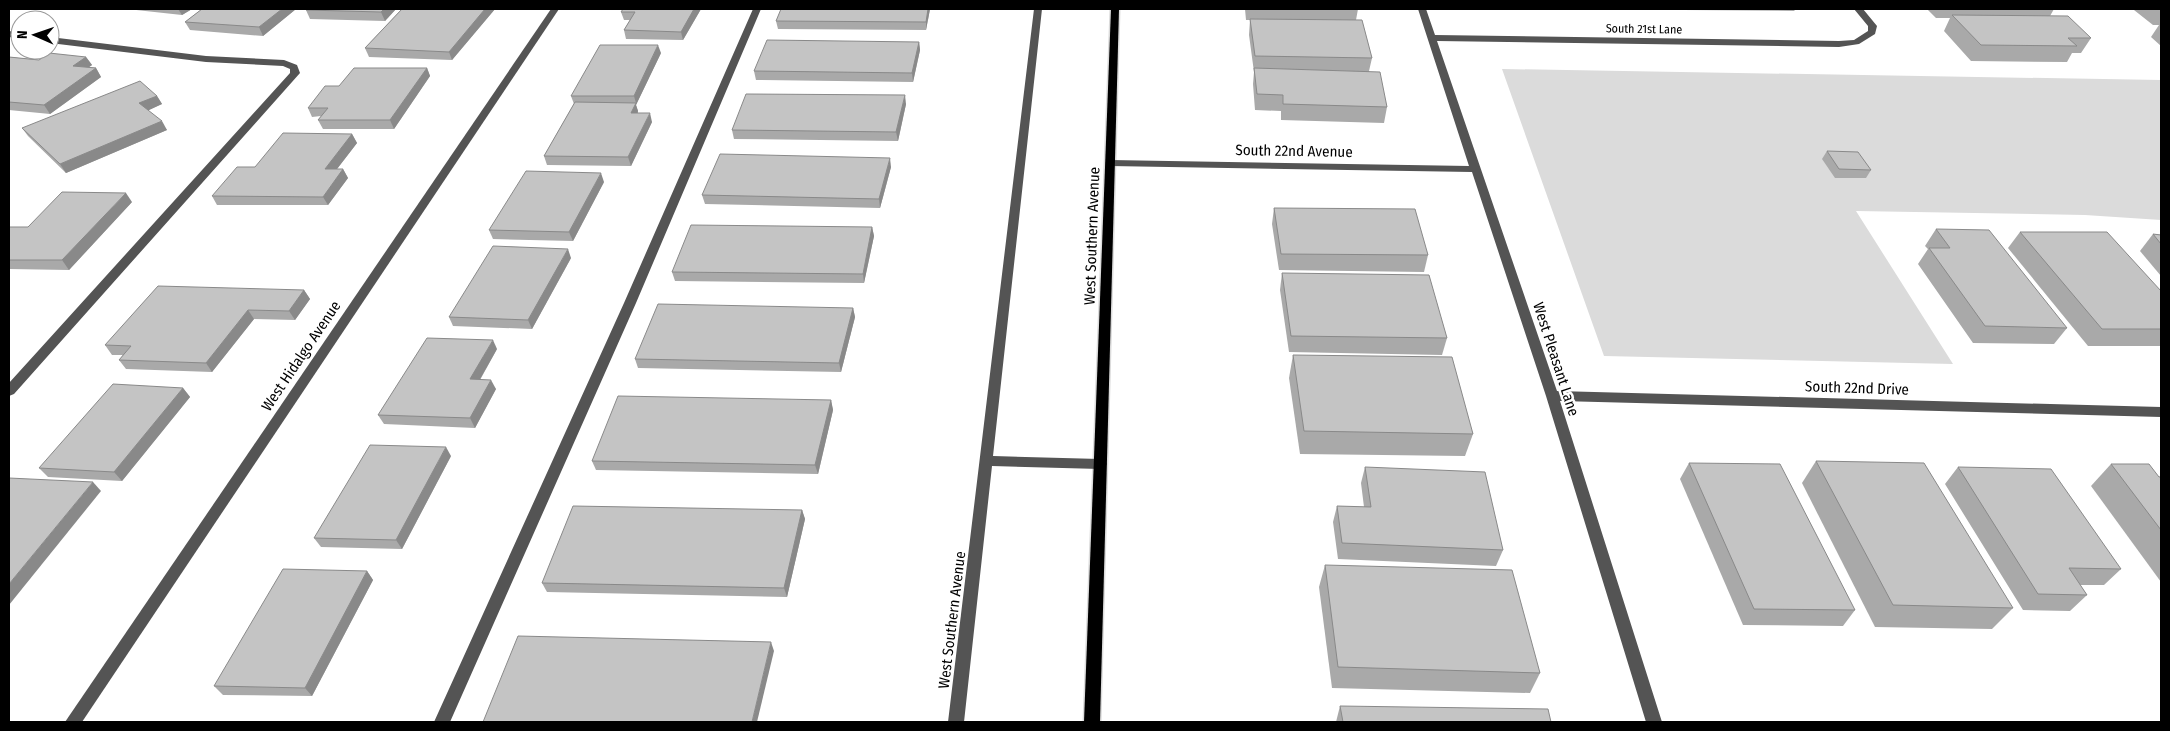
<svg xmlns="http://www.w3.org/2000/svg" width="2170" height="731" font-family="'Fira Sans Condensed',sans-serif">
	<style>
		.green { fill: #dbdbdb }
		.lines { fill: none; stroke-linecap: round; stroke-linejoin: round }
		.major-casing { stroke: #dbdbdb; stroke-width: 3 }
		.minor { fill: #545454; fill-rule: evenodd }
		.major { fill: #000; fill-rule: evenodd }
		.wall { fill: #a9a9a9 }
		.shaded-wall { fill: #898989 }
		.building { fill: #c4c4c4; stroke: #898989 }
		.labels { text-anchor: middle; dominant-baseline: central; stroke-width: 5; stroke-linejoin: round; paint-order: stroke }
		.far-street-label { font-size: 12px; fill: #000; stroke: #fff }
		.street-label { font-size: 15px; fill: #000; stroke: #fff }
	</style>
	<rect width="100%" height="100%" fill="#fff"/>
	<!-- green -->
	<polygon class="green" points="1502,69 2161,80 2161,220 2085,215 1856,211 1953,364 1604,356"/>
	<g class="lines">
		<!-- major casing -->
		<g class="major-casing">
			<polygon id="major" points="1111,9 1119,9 1100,722 1084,722"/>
		</g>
		<!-- minor -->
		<g class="minor">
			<polygon points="551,9 559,9 82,722 65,722"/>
			<polygon points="753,9 761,9 636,303 450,722 434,722 624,303"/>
			<polygon points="1034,9 1042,9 993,456 1100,459 1105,460 1107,464 1105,468 1100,469 992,466 964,722 948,722"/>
			<polygon points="1418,9 1426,9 1435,35 1839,41 1854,40 1868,31 1868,26 1854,9 1863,9 1877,26 1875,34 1859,44 1839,47 1437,41 1557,391 2161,407 2161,417 1560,401 1662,722 1646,722 1546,396 1472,172 1110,166 1105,163 1110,160 1469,166"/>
			<polygon points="9,31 20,33 20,39 9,37"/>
			<polygon points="50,37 206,56 284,60 297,65 300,73 14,394 9,396 9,383 290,73 290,69 283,66 206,62 50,43"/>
		</g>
		<!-- major -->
		<use href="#major" class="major"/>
	</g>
	<!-- wall -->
	<g class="wall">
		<polygon points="127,9 192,9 182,15"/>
		<polygon points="202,9 296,9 263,36 190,30 185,22"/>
		<polygon points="396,9 385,21 310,19 306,10"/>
		<polygon points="402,9 495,9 452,60 369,57 365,48"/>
		<polygon points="701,9 683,40 626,39 624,30 630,20 624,20 621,12"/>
		<polygon points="930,9 926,30 778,29 776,21"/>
		<polygon points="1245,9 1358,9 1356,20 1372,58 1369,71 1387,107 1384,123 1281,120 1281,111 1255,110 1253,84 1254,72 1249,35 1250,20 1246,20"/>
		<polygon points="1545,9 1599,9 1599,10"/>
		<polygon points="1682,9 1796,9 1794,11 1683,10"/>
		<polygon points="1927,9 2054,9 2050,16 2091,38 2081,53 2072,53 2067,62 1971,61 1944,31 1950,18 1936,18"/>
		<polygon points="2135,9 2161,9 2161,46 2151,37 2159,25 2153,25 2134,10"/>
		<polygon points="919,42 920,50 913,82 756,80 754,71"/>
		<polygon points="661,53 636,105 638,111 638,113 652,122 631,166 547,165 544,156 574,104 571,96"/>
		<polygon points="9,57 39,60 86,57 92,65 89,67 96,68 101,77 50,114 9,110"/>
		<polygon points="427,68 430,76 394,129 323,129 318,120 321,116 312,117 308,108 339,86"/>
		<polygon points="157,96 162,104 148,110 167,130 66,173 28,136 22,128"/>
		<polygon points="906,104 898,141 734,139 732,130"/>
		<polygon points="352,134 357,143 337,169 343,169 348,178 328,205 217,205 212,196 255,167"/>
		<polygon points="1827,151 1871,170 1866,178 1835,178 1822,159"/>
		<polygon points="891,167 880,208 705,204 702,195"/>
		<polygon points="604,182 573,241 493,239 489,230"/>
		<polygon points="132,202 69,270 9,269 9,227 28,227"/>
		<polygon points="1274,208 1428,255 1424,272 1279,270 1272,224"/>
		<polygon points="872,227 874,236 864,283 675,281 672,272"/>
		<polygon points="1936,229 2067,328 2054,344 1973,343 1918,264 1928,249 1925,246"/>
		<polygon points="2020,232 2161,291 2161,346 2088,346 2008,248"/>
		<polygon points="2153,234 2161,235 2161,276 2140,251"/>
		<polygon points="571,258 532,329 453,326 449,317"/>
		<polygon points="1282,273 1447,338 1442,355 1289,352 1280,290"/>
		<polygon points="304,290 310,299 295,320 254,319 212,372 126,369 119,360 123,355 112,355 105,345"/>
		<polygon points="853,308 855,317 841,372 638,368 635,359"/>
		<polygon points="497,349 480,380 496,389 475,428 384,424 378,415"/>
		<polygon points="1293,355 1473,434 1465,456 1300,454 1289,378"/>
		<polygon points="183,388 190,397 122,481 48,477 39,468"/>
		<polygon points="831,400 833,410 818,474 596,470 592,461"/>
		<polygon points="451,456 402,549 321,547 314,538"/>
		<polygon points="1816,461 2013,608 1992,629 1875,627 1802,483"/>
		<polygon points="1689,463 1855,610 1843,626 1743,625 1680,479"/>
		<polygon points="2111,464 2161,477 2161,582 2091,486"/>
		<polygon points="1365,467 1503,550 1496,566 1338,559 1333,522 1337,506 1364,507 1361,483"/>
		<polygon points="1958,467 2121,569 2104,585 2080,585 2087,595 2070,611 2023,610 1945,484"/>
		<polygon points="802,510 805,519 787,597 547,592 542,583"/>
		<polygon points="1325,565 1540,673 1530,693 1332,688 1319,587"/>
		<polygon points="367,571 373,580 312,696 223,695 214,686"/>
		<polygon points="1340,706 1551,722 1336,722"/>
	</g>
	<!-- shaded-wall -->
	<g class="shaded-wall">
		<polygon points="178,9 192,9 182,15"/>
		<polygon points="282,9 296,9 263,36 259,27"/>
		<polygon points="384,9 396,9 385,21 381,12"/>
		<polygon points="485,9 495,9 452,60 449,52"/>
		<polygon points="694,9 701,9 683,40 681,32"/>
		<polygon points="928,9 930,9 926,30 926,22"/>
		<polygon points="919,42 920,50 913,82 912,73"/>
		<polygon points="658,45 661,53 636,105 638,111 634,122 631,113 636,103 634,96"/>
		<polygon points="86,57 92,65 79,74 73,66"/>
		<polygon points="96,68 101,77 50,114 44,105"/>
		<polygon points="427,68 430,76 394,129 390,120"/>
		<polygon points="905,95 906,104 898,141 896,132"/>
		<polygon points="157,96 162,104 145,112 139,103"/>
		<polygon points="650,113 652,122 631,166 628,157"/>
		<polygon points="162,121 167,130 66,173 60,164"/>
		<polygon points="352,134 357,143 330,178 325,169"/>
		<polygon points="890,158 891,167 880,208 879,199"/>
		<polygon points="343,169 348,178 328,205 323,197"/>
		<polygon points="601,173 604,182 573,241 569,232"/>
		<polygon points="126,193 132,202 69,270 62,260"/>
		<polygon points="872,227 874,236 864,283 863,274"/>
		<polygon points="568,249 571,258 532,329 528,320"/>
		<polygon points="304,290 310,299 295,320 289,311"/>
		<polygon points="853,308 855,317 841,372 839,363"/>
		<polygon points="248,310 254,319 212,372 206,363"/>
		<polygon points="493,340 497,349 475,388 470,379"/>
		<polygon points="491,380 496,389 475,428 470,418"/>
		<polygon points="183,388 190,397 122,481 114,472"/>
		<polygon points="831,400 833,410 818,474 815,465"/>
		<polygon points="446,447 451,456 402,549 396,540"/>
		<polygon points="93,482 101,491 9,605 9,584"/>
		<polygon points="802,510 805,519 787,597 784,588"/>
		<polygon points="367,571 373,580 312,696 305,688"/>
		<polygon points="771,642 774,651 757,722 752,722"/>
	</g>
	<!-- building -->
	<g class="building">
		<polygon points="202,9 282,9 259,27 185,22"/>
		<polygon points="307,9 384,9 381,12 306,10"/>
		<polygon points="402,9 485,9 449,52 365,48"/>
		<polygon points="623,9 694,9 681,32 624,30 635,12 621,12"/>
		<polygon points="781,9 928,9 926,22 776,21"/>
		<polygon points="1952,15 2068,16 2091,38 2068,38 2077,46 1981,45"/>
		<polygon points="1250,19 1362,20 1372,58 1255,56"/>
		<polygon points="767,40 919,42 912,73 754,71"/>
		<polygon points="600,45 658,45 634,96 571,96"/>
		<polygon points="49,53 86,57 73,66 96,68 44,105 9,102 9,57 39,60"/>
		<polygon points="354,68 427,68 390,120 318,120 328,108 308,108 325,86 339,86"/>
		<polygon points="1254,68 1380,72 1387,107 1283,104 1283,95 1257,94"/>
		<polygon points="140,81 157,96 139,103 162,121 60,164 22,128"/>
		<polygon points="746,94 905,95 896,132 732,130"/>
		<polygon points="575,102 636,103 631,113 650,113 628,157 544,156"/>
		<polygon points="283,133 352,134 325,169 343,169 323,197 212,196 237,167 255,167"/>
		<polygon points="1827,151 1858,152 1871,170 1839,169"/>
		<polygon points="720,154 890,158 879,199 702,195"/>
		<polygon points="526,171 601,173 569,232 489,230"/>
		<polygon points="62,192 126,193 62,260 9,260 9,227 28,227"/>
		<polygon points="1274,208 1415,209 1428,255 1281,254"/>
		<polygon points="691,225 872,227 863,274 672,272"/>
		<polygon points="1936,229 1989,230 2067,328 1985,326 1929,248 1950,248"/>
		<polygon points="2020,232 2107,232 2161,291 2161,329 2102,329"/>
		<polygon points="2153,234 2161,235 2161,244"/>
		<polygon points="493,246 568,249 528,320 449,317"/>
		<polygon points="1282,273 1429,275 1447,338 1291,336"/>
		<polygon points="158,286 304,290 289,311 248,310 206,363 119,360 131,346 105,345"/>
		<polygon points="658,304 853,308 839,363 635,359"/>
		<polygon points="427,338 493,340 470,379 491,380 470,418 378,415"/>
		<polygon points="1293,355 1452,357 1473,434 1304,431"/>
		<polygon points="113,384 183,388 114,472 39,468"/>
		<polygon points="618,396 831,400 815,465 592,461"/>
		<polygon points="370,445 446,447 396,540 314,538"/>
		<polygon points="1816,461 1924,463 2013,608 1893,605"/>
		<polygon points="1689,463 1780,464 1855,610 1754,609"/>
		<polygon points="2111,464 2149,464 2159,477 2161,477 2161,530"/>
		<polygon points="1365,467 1485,472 1503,550 1342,543 1337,506 1371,507"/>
		<polygon points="1958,467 2051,469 2121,569 2069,568 2087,595 2038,594"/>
		<polygon points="9,478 93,482 9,584"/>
		<polygon points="573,506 802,510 784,588 542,583"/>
		<polygon points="1325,565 1512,570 1540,673 1338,667"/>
		<polygon points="283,569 367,571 305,688 214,686"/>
		<polygon points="518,636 771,642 752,722 483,722"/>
		<polygon points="1340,706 1548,709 1551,722 1343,722"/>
	</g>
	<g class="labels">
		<!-- far-street labels -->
		<g class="far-street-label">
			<text transform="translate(1644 29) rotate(1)">South 21st Lane</text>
		</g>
		<!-- street labels -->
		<g class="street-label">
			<text transform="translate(1294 151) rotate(1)">South 22nd Avenue</text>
			<text transform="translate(1092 236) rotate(-88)">West Southern Avenue</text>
			<text transform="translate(301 356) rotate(-56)">West Hidalgo Avenue</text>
			<text transform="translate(1556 359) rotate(72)">West Pleasant Lane</text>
			<text transform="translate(1857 388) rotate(2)">South 22nd Drive</text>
			<text transform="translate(952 620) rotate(-83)">West Southern Avenue</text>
		</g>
	</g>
	<!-- border -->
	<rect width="2170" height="731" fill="none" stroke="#000000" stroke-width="20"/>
	<!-- north arrow -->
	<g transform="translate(35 35) rotate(272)"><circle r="24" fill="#ffffff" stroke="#999999"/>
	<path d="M0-4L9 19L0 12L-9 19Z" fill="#000000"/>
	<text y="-8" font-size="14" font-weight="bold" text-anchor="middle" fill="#000000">N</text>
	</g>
</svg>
